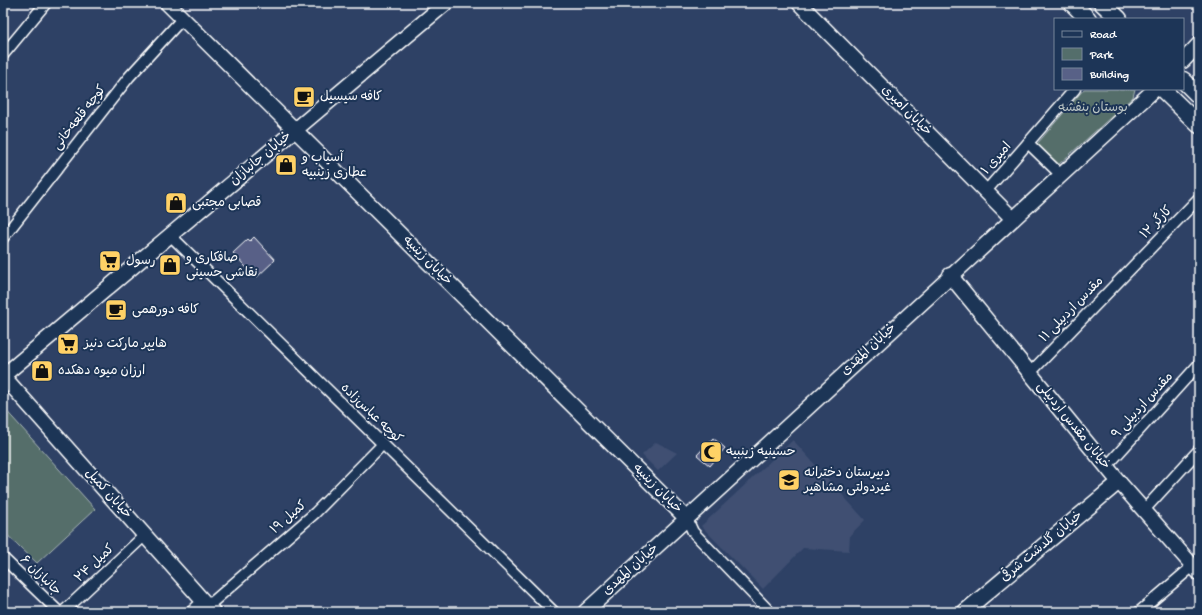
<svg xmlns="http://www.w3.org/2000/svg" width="1202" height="615" font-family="'Gochi Hand','Playpen Sans Arabic',sans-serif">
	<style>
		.built { fill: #3f4f72 }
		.green { fill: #546e6b; stroke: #aab6b5 }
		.building { fill: #586187; stroke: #fff }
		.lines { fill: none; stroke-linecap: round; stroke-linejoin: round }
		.street-casing { stroke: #fff; stroke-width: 13 }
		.secondary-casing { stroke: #fff; stroke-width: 17 }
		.primary-casing { stroke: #fff; stroke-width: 19 }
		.street { stroke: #1d3557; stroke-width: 10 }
		.secondary { stroke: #1d3557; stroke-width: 14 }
		.primary { stroke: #1d3557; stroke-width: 16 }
		.labels { text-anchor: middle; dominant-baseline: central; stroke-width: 4; stroke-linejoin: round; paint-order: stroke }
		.poi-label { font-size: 13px; fill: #fff; stroke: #1d3557; text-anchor: start }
		.park-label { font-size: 13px; fill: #bbc5c4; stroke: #1d3557 }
		.street-label { font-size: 13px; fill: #fff; stroke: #1d3557 }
	</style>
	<rect width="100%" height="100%" fill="#2e4165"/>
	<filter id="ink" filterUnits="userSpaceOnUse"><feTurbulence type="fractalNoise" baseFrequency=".025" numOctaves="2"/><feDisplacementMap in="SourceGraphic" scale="8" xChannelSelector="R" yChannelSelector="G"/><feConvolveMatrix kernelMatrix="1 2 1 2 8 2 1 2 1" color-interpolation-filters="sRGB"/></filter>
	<g filter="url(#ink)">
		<!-- built -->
		<g class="built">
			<polygon points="793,440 865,520 850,535 849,551 803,548 763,589 701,526"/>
			<polygon points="656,442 677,453 658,471 642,455"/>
		</g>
		<!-- green -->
		<g class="green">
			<polygon points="1084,89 1135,89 1133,97 1058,165 1037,144"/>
			<polygon points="3,407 95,509 37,563 3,531"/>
		</g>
		<!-- building -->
		<g class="building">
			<polygon points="254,237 275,260 256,278 233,253 248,239 250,241"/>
			<polygon points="713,438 725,448 710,466 697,455"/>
		</g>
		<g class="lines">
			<!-- street casing -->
			<g class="street-casing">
				<g id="street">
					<polyline points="3,55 46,3"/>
					<polyline points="1028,143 1061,175"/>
					<polyline points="986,191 1075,89"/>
					<polyline points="170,235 554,612"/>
					<polyline points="3,238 129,77 182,19"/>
					<polyline points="1030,373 1199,198"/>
					<polyline points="1107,466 1199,364"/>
					<polyline points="1144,510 1199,450"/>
					<polyline points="687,519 693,532 770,612"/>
					<polyline points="3,558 59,612"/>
					<polyline points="208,606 315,513 383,444"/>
					<polyline points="63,612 145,535"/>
					<polyline points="191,612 203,601"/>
					<polyline points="1139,612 1193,566"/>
				</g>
			</g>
			<!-- secondary casing -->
			<g class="secondary-casing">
				<g id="secondary">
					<polyline points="167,3 687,519"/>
					<polyline points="799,3 1013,219"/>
					<polyline points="1183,61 1199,44"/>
					<polyline points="950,275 1119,482 1199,573"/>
					<polyline points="3,376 446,3"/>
					<polyline points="3,376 213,612"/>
					<polyline points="585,612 1155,89"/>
					<polyline points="964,612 1119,482"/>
				</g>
			</g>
			<!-- primary casing -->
			<g class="primary-casing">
				<g id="primary">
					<polyline points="1072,3 1088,19"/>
					<polyline points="1102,3 1119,19"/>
					<polyline points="1183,80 1199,96"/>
					<polyline points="1162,89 1199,125"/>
				</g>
			</g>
			<!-- street -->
			<use href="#street" class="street"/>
			<!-- secondary -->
			<use href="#secondary" class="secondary"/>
			<!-- primary -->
			<use href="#primary" class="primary"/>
		</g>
	</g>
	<!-- icons -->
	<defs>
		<g id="cafe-square" transform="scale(1.15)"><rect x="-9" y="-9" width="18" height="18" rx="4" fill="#ffd166" stroke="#1d3557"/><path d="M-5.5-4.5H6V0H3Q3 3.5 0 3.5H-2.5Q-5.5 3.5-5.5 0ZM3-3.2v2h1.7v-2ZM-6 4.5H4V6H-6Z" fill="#111"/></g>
		<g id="shop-square" transform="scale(1.15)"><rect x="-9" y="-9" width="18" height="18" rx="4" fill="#ffd166" stroke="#1d3557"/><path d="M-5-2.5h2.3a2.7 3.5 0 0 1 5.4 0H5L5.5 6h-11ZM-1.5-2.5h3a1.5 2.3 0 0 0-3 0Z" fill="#111"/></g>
		<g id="supermarket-square" transform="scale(1.15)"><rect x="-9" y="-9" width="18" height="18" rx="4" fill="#ffd166" stroke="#1d3557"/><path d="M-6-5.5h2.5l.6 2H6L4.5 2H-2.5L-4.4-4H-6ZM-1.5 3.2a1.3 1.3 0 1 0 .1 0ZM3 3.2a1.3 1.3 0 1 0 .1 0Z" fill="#111"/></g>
		<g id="mosque-square" transform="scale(1.15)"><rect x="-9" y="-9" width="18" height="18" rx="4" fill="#ffd166" stroke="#1d3557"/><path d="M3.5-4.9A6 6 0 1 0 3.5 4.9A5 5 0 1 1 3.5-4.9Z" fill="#111"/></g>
		<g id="school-square" transform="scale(1.15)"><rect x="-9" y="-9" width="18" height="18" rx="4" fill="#ffd166" stroke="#1d3557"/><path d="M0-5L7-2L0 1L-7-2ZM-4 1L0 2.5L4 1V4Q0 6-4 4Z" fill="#111"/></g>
	</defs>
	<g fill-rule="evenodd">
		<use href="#cafe-square" x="304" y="97"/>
		<use href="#shop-square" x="286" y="165"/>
		<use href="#shop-square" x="176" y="203"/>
		<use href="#supermarket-square" x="110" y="261"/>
		<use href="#shop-square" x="170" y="265"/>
		<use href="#cafe-square" x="116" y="310"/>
		<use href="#supermarket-square" x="68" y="344"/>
		<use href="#shop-square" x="42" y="371"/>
		<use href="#mosque-square" x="711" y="452"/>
		<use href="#school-square" x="789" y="480"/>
	</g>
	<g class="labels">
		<!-- poi labels -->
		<g class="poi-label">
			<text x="320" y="97">کافه سیسیل</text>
			<text x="302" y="158">آسیاب و<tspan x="302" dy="15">عطاری زینبیه</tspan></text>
			<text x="192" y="203">قصابی مجتبی</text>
			<text x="186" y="258">صافکاری و<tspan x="186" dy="15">نقاشی حسینی</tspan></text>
			<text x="126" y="261">رسول</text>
			<text x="132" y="310">کافه دورهمی</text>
			<text x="84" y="344">هایپر مارکت دنیز</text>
			<text x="58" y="371">ارزان میوه دهکده</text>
			<text x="726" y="452">حسینیه زینبیه</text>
			<text x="804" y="473">دبیرستان دخترانه<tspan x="804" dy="15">غیردولتی مشاهیر</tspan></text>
		</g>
		<!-- park labels -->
		<g class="park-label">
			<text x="1093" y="108">بوستان بنفشه</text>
		</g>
		<!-- street labels -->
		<g class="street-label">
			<text transform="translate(906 111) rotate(45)">خیابان امیری</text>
			<text transform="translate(80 118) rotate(-52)">کوچه قلعه‌خانی</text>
			<text transform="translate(261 159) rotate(-40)">خیابان جانبازان</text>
			<text transform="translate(997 159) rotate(-49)">امیری ۱</text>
			<text transform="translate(1157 223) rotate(-46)">کارگر ۱۲</text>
			<text transform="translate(427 261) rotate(45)">خیابان زینبیه</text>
			<text transform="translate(1072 310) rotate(-46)">مقدس اردبیلی ۱۱</text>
			<text transform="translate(869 350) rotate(-43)">خیابان المهدی</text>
			<text transform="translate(1143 406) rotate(-48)">مقدس اردبیلی ۹</text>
			<text transform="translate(371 414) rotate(44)">کوچه عباس‌زاده</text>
			<text transform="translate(1073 426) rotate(51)">خیابان مقدس اردبیلی</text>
			<text transform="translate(657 489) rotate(45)">خیابان زینبیه</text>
			<text transform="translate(108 494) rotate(48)">خیابان کمیل</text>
			<text transform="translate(289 518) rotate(-41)">کمیل ۱۹</text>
			<text transform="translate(1042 547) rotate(-40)">خیابان گلدشت شرقی</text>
			<text transform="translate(95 564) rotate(-43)">کمیل ۲۴</text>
			<text transform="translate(631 570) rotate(-42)">خیابان المهدی</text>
			<text transform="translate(40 576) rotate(44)">جانبازان ۶</text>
		</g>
	</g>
	<!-- margin -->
	<rect width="1202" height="615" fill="none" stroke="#1d3557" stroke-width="16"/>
	<rect x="8" y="8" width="1186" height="599" fill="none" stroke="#fff" stroke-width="1.5" filter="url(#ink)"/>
	<!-- legend -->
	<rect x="1054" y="18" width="130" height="72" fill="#1d3557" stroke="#77869a"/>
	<rect x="1062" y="31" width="20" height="6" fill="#1d3557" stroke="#77869a"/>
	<text x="1090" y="38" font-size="12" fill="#ffffff">Road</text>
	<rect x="1062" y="48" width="20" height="12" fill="#546e6b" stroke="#77869a"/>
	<text x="1090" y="58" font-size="12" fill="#ffffff">Park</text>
	<rect x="1062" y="68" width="20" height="12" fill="#586187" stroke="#77869a"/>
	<text x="1090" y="78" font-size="12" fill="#ffffff">Building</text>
</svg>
